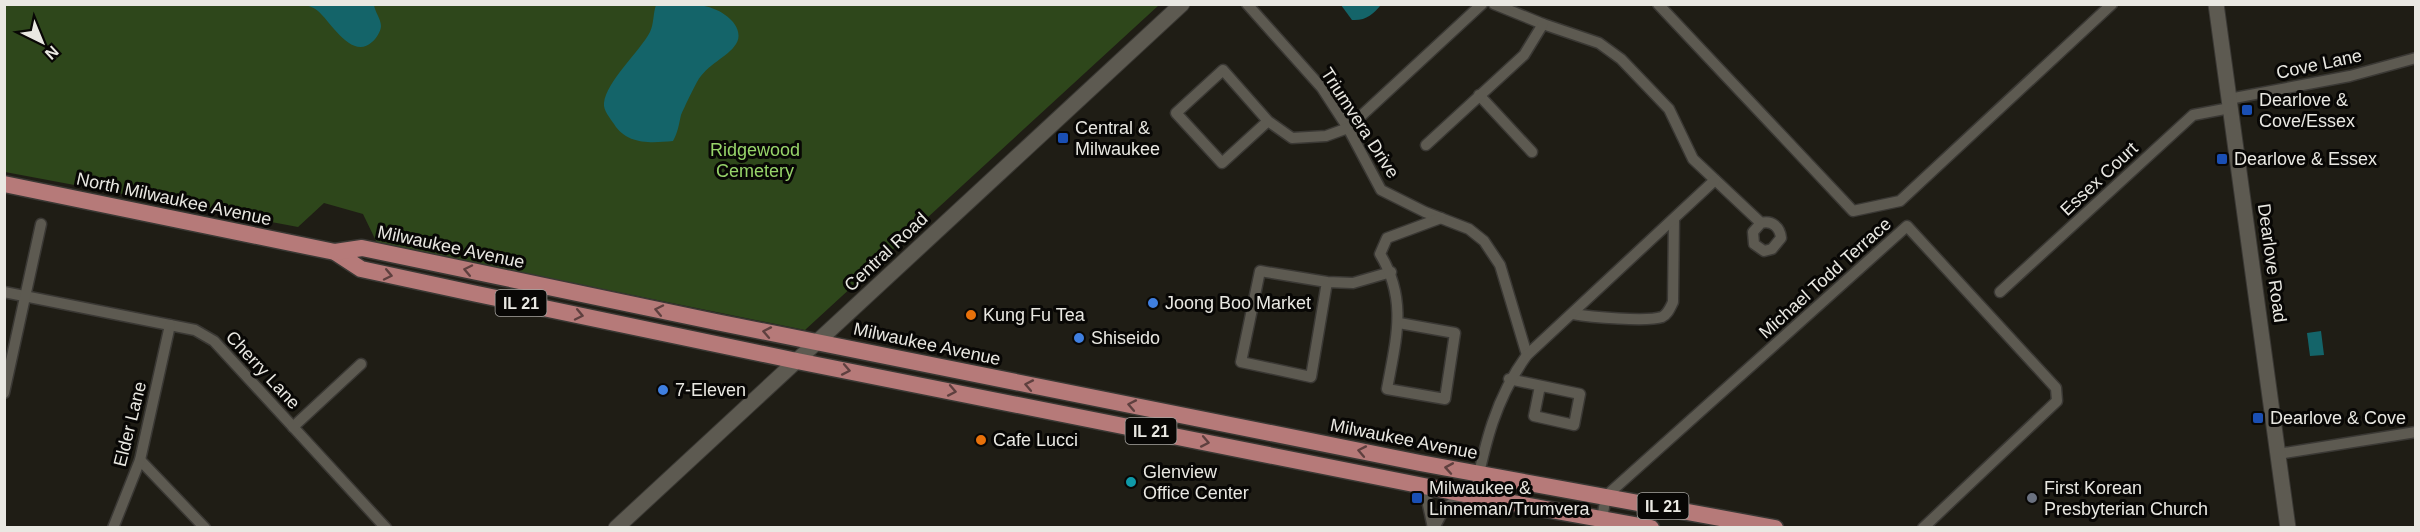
<svg xmlns="http://www.w3.org/2000/svg" width="2420" height="532" font-family="Arial,sans-serif">
	<style>
		.green { fill: #2e471b }
		.water { fill: #146469 }
		.lines { fill: none; stroke-linecap: round; stroke-linejoin: round }
		.minor-casing { stroke: #3a3834; stroke-width: 13 }
		.secondary-casing { stroke: #3a3834; stroke-width: 17 }
		.primary-casing { stroke: #3a3834; stroke-width: 19 }
		.minor { stroke: #5d5a51; stroke-width: 10 }
		.secondary { stroke: #5d5a51; stroke-width: 15 }
		.primary { stroke: #b67a79; stroke-width: 16 }
		.oneway { stroke: #5f403f }
		.transit-dot { fill: #1a4fb4; stroke: #080705; stroke-width: 2 }
		.shop-dot { fill: #3f7fe0; stroke: #080705; stroke-width: 2 }
		.food-dot { fill: #e8710a; stroke: #080705; stroke-width: 2 }
		.culture-dot { fill: #0f9aa8; stroke: #080705; stroke-width: 2 }
		.worship-dot { fill: #6b7280; stroke: #080705; stroke-width: 2 }
		.labels { text-anchor: middle; dominant-baseline: central; stroke-width: 6; stroke-linejoin: round; paint-order: stroke }
		.shield { fill: #080705; stroke: #a6a4a0; stroke-width: 1.5 }
		.shield-label { font-size: 16px; font-weight: bold; fill: #e9e8e2 }
		.street-label { font-size: 18px; fill: #e9e8e2; stroke: #080705 }
		.poi-label { font-size: 18px; fill: #e9e8e2; stroke: #080705; text-anchor: start }
		.park-label { font-size: 18px; fill: #97d46a; stroke: #080705 }
	</style>
	<rect width="100%" height="100%" fill="#1f1d15"/>
	<!-- green -->
	<polygon class="green" points="4,5 1159,5 805,330 377,243 363,214 324,203 298,227 5,172"/>
	<!-- water -->
	<g class="water">
		<path d="M305 5H374C375 12 381 19 381 26 381 31 376 39 372 42 352 61 330 21 318 11 315 8 309 6 305 5Z"/>
		<path d="M656 5C684 4 713 0 733 22 738 28 741 37 736 44 728 57 707 64 697 82 693 89 684 108 681 115 679 124 678 132 673 141 651 143 627 145 614 124 610 118 603 110 604 103 606 82 640 51 650 32 654 24 653 13 656 5Z"/>
		<path d="M1341 5H1381C1373 14 1366 21 1352 20Z"/>
		<polygon points="2321,331 2324,355 2310,356 2307,333"/>
	</g>
	<g class="lines">
		<!-- minor casing -->
		<g class="minor-casing">
			<g id="minor">
				<polyline points="1247,4 1322,88 1348,128 1381,190 1425,212 1469,229 1484,241 1500,265 1527,355"/>
				<path d="M1494 4 1543 24 1599 43 1621 59 1669 109 1693 159 1761 223C1772 220 1780 227 1781 238L1772 249 1764 251 1754 244 1753 232 1761 223"/>
				<polyline points="1658,4 1853,211 1900,201 2112,4"/>
				<polyline points="1479,95 1532,152"/>
				<polyline points="2229,99 2350,76 2416,58"/>
				<polyline points="1268,121 1222,163 1176,113 1223,70 1268,121 1292,138 1326,136 1348,128 1482,4"/>
				<polyline points="1426,145 1524,55 1543,24"/>
				<polyline points="1327,282 1311,377 1241,362 1260,271 1327,282 1353,283 1391,272"/>
				<polyline points="4,292 195,330 214,341 386,528"/>
				<polyline points="2000,292 2193,115 2230,108"/>
				<path d="M1573 314C1590 317 1647 322 1662 317 1668 314 1670 308 1673 302L1674 219"/>
				<path d="M1399 323 1455 333 1445 399 1387 389C1396 339 1408 300 1380 254L1387 238 1441 218"/>
				<polyline points="1509,379 1580,394 1574,425 1534,416 1540,386"/>
				<polyline points="4,393 41,224"/>
				<polyline points="293,427 361,364"/>
				<polyline points="2278,454 2416,432"/>
				<polyline points="140,460 205,528"/>
				<polyline points="1424,486 1433,528"/>
				<path d="M1474 496C1485 444 1495 399 1527 355L1715 180"/>
				<polyline points="1602,519 1606,496 1907,226 2056,388 2057,401 1923,528"/>
				<polyline points="113,528 140,460 170,325"/>
				<polyline points="1434,528 1442,513 1462,493"/>
			</g>
		</g>
		<!-- secondary casing -->
		<g class="secondary-casing">
			<g id="secondary">
				<polyline points="2216,4 2288,528"/>
				<polyline points="616,528 1182,4"/>
			</g>
		</g>
		<!-- primary casing -->
		<g class="primary-casing">
			<g id="primary">
				<polyline points="4,184 335,252 361,269 477,294 797,361 1474,496 1651,528"/>
				<polyline points="335,252 362,248 716,322 1420,463 1775,528"/>
			</g>
		</g>
		<!-- minor -->
		<use href="#minor" class="minor"/>
		<!-- secondary -->
		<use href="#secondary" class="secondary"/>
		<!-- primary -->
		<use href="#primary" class="primary"/>
	</g>
	<!-- one-way arrows -->
	<defs><path id="oneway-chevron" d="M-2-3.5L2.5 0L-2 3.5" fill="none" stroke-width="1.6" stroke-linecap="round" stroke-linejoin="round" transform="scale(1.5)"/></defs>
	<g class="oneway">
		<use href="#oneway-chevron" transform="translate(468 270) rotate(-168)"/>
		<use href="#oneway-chevron" transform="translate(388 275) rotate(12)"/>
		<use href="#oneway-chevron" transform="translate(659 310) rotate(-168)"/>
		<use href="#oneway-chevron" transform="translate(579 315) rotate(12)"/>
		<use href="#oneway-chevron" transform="translate(767 332) rotate(-169)"/>
		<use href="#oneway-chevron" transform="translate(846 370) rotate(11)"/>
		<use href="#oneway-chevron" transform="translate(1029 385) rotate(-169)"/>
		<use href="#oneway-chevron" transform="translate(952 391) rotate(11)"/>
		<use href="#oneway-chevron" transform="translate(1132 405) rotate(-169)"/>
		<use href="#oneway-chevron" transform="translate(1205 442) rotate(11)"/>
		<use href="#oneway-chevron" transform="translate(1362 451) rotate(-169)"/>
		<use href="#oneway-chevron" transform="translate(1449 468) rotate(-170)"/>
	</g>
	<!-- markers -->
	<g class="transit-dot">
		<rect x="2241" y="104" width="12" height="12" rx="3"/>
		<rect x="1057" y="132" width="12" height="12" rx="3"/>
		<rect x="2216" y="153" width="12" height="12" rx="3"/>
		<rect x="2252" y="412" width="12" height="12" rx="3"/>
		<rect x="1411" y="492" width="12" height="12" rx="3"/>
	</g>
	<g class="shop-dot">
		<circle cx="1153" cy="303" r="6"/>
		<circle cx="1079" cy="338" r="6"/>
		<circle cx="663" cy="390" r="6"/>
	</g>
	<g class="food-dot">
		<circle cx="971" cy="315" r="6"/>
		<circle cx="981" cy="440" r="6"/>
	</g>
	<circle class="culture-dot" cx="1131" cy="482" r="6"/>
	<circle class="worship-dot" cx="2032" cy="498" r="6"/>
	<g class="labels">
		<!-- shield labels -->
		<g class="shield">
			<rect x="495.5" y="290" width="51" height="26" rx="4.5"/>
			<rect x="1125.5" y="418" width="51" height="26" rx="4.5"/>
			<rect x="1637.5" y="493" width="51" height="26" rx="4.5"/>
		</g>
		<g class="shield-label">
			<text x="521" y="303">IL 21</text>
			<text x="1151" y="431">IL 21</text>
			<text x="1663" y="506">IL 21</text>
		</g>
		<!-- street labels -->
		<g class="street-label">
			<text transform="translate(2319 64) rotate(-12)">Cove Lane</text>
			<text transform="translate(1360 123) rotate(57)">Triumvera Drive</text>
			<text transform="translate(2099 179) rotate(-43)">Essex Court</text>
			<text transform="translate(174 199) rotate(12)">North Milwaukee Avenue</text>
			<text transform="translate(451 247) rotate(12)">Milwaukee Avenue</text>
			<text transform="translate(886 252) rotate(-43)">Central Road</text>
			<text transform="translate(2272 263) rotate(82)">Dearlove Road</text>
			<text transform="translate(1825 278) rotate(-42)">Michael Todd Terrace</text>
			<text transform="translate(927 344) rotate(12)">Milwaukee Avenue</text>
			<text transform="translate(263 370) rotate(47)">Cherry Lane</text>
			<text transform="translate(130 424) rotate(-76)">Elder Lane</text>
			<text transform="translate(1404 439) rotate(11)">Milwaukee Avenue</text>
		</g>
		<!-- poi labels -->
		<g class="poi-label">
			<text x="2259" y="100">Dearlove &amp;<tspan x="2259" dy="21">Cove/Essex</tspan></text>
			<text x="1075" y="128">Central &amp;<tspan x="1075" dy="21">Milwaukee</tspan></text>
			<text x="2234" y="159">Dearlove &amp; Essex</text>
			<text x="1165" y="303">Joong Boo Market</text>
			<text x="983" y="315">Kung Fu Tea</text>
			<text x="1091" y="338">Shiseido</text>
			<text x="675" y="390">7-Eleven</text>
			<text x="2270" y="418">Dearlove &amp; Cove</text>
			<text x="993" y="440">Cafe Lucci</text>
			<text x="1143" y="472">Glenview<tspan x="1143" dy="21">Office Center</tspan></text>
			<text x="1429" y="488">Milwaukee &amp;<tspan x="1429" dy="21">Linneman/Trumvera</tspan></text>
			<text x="2044" y="488">First Korean<tspan x="2044" dy="21">Presbyterian Church</tspan></text>
		</g>
		<!-- park labels -->
		<g class="park-label">
			<text x="755" y="150">Ridgewood<tspan x="755" dy="21">Cemetery</tspan></text>
		</g>
	</g>
	<!-- border -->
	<rect width="2420" height="532" fill="none" stroke="#e9e8e2" stroke-width="12"/>
	<!-- north arrow -->
	<g transform="translate(42 42) rotate(137)" stroke="#080705" stroke-width="4.5" paint-order="stroke">
	<path d="M0-4.5L10 22L0 15L-10 22Z" fill="#e9e8e2"/>
	<text y="-9" font-size="16" font-weight="bold" text-anchor="middle" fill="#e9e8e2">N</text>
	</g>
</svg>
